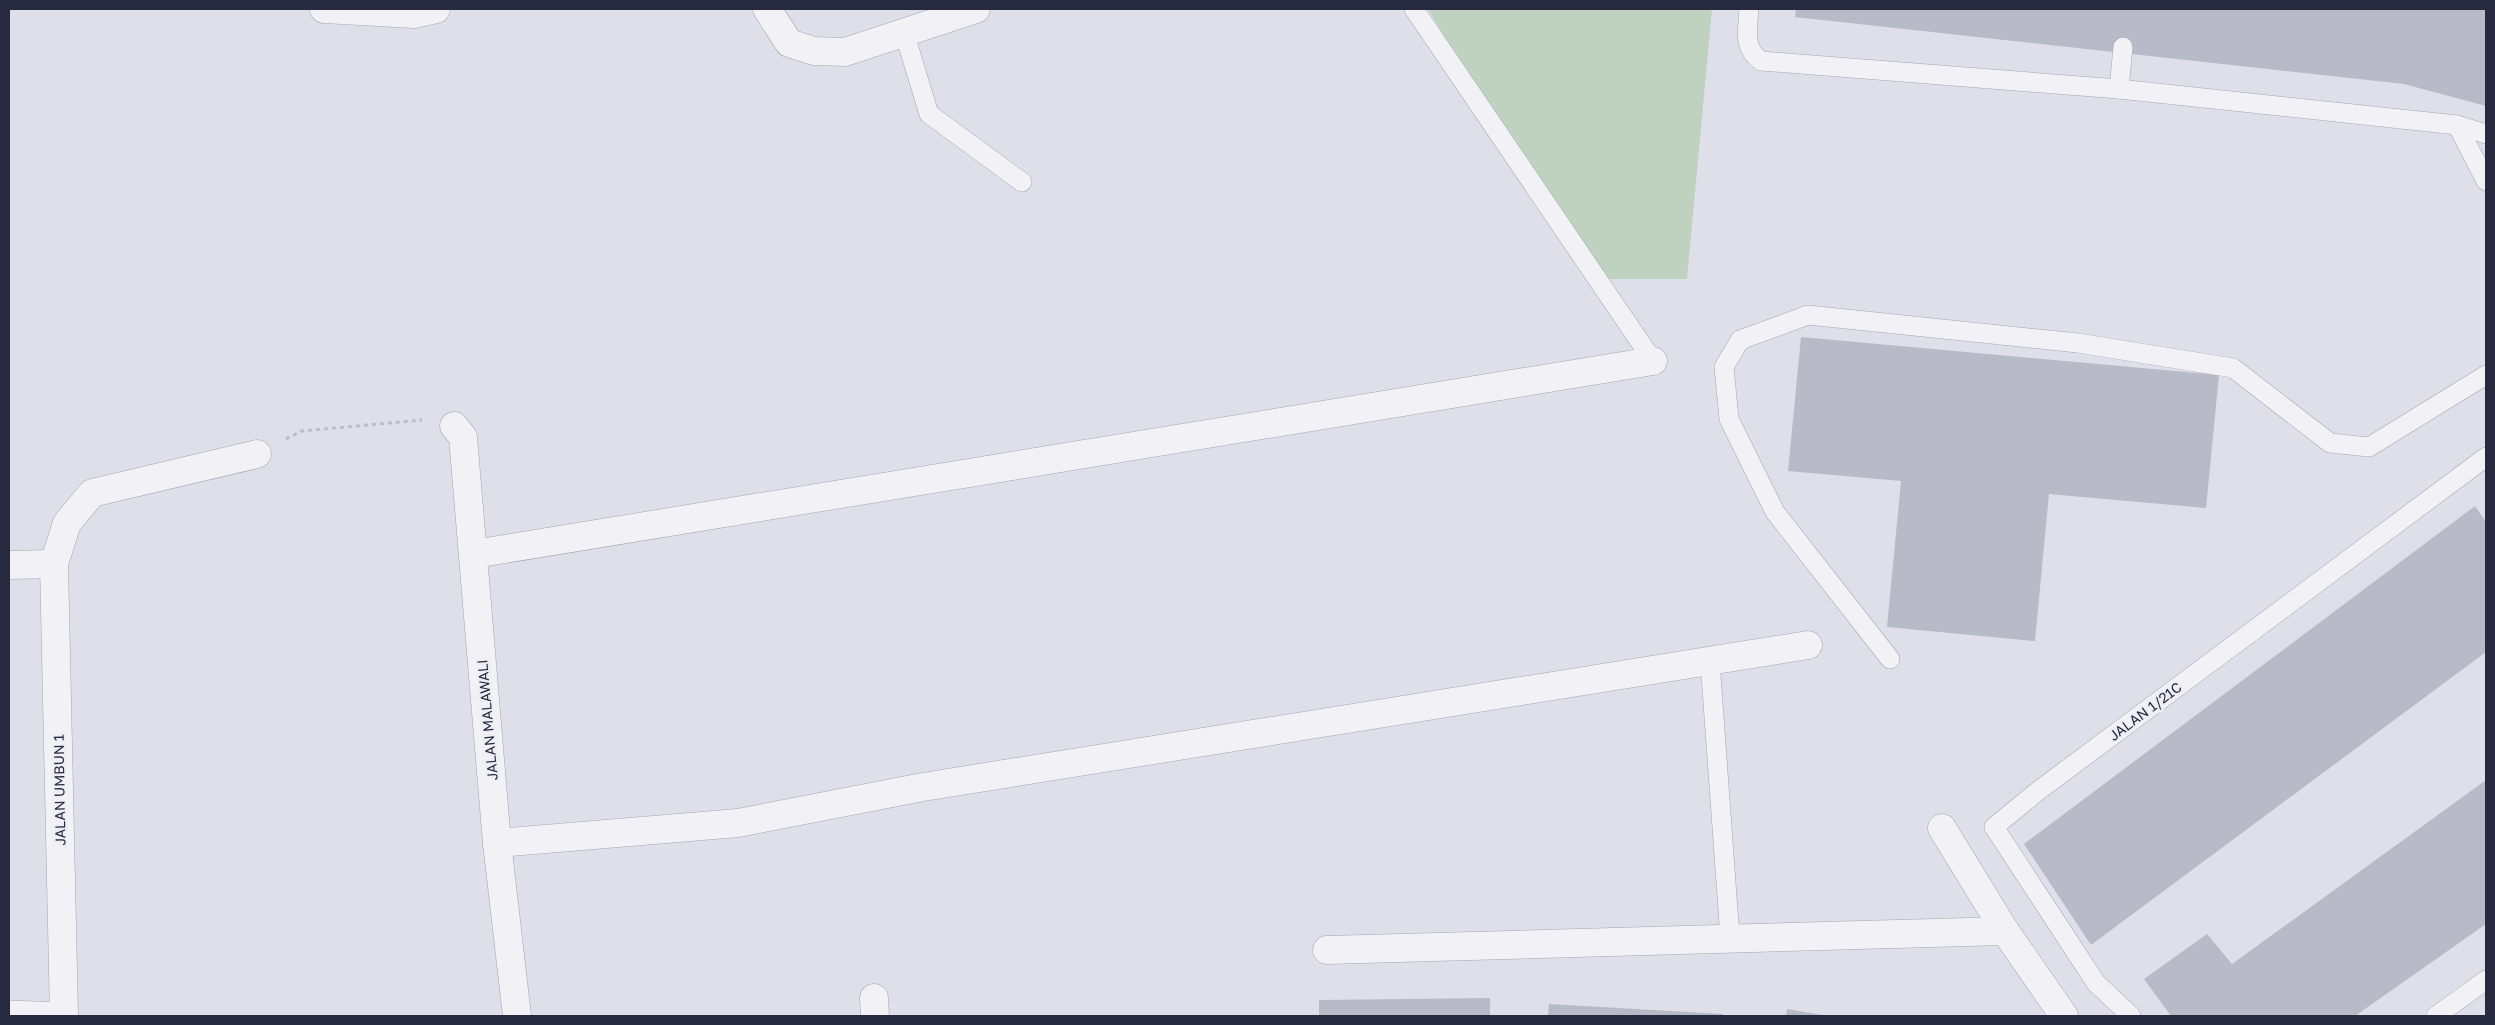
<svg xmlns="http://www.w3.org/2000/svg" width="2495" height="1025" font-family="'Golos Text',sans-serif">
	<style>
		.green { fill: #bfd2bf }
		.building { fill: #b8bac8 }
		.lines { fill: none; stroke-linecap: round; stroke-linejoin: round }
		.lane-casing { stroke: #a3a5b2; stroke-width: 20 }
		.street-casing { stroke: #a3a5b2; stroke-width: 29 }
		.path { stroke: #bcbdc6; stroke-width: 3; stroke-dasharray: 4 4; stroke-linecap: butt }
		.lane { stroke: #f1f1f6; stroke-width: 19 }
		.street { stroke: #f1f1f6; stroke-width: 28 }
		.labels { text-anchor: middle; dominant-baseline: central; stroke-width: 5; stroke-linejoin: round; paint-order: stroke }
		.street-label { font-size: 14px; fill: #272a3f; stroke: #edeff5 }
	</style>
	<rect width="100%" height="100%" fill="#dedfe8"/>
	<!-- green -->
	<polygon class="green" points="1428,9 1712,9 1687,279 1590,279"/>
	<!-- building -->
	<g class="building">
		<polygon points="1796,9 2486,9 2486,106 2404,84 1795,17"/>
		<polygon points="1801,337 2219,375 2206,508 2049,494 2035,641 1887,627 1901,481 1788,471"/>
		<polygon points="2475,506 2486,522 2486,652 2091,945 2024,844"/>
		<polygon points="2486,780 2486,924 2355,1016 2171,1016 2144,979 2207,934 2232,964"/>
		<polygon points="1490,998 1490,1016 1319,1016 1319,1000"/>
		<polygon points="1549,1004 1723,1014 1723,1016 1548,1016"/>
		<polygon points="1787,1009 1822,1015 1822,1016 1786,1016"/>
	</g>
	<g class="lines">
		<!-- lane casing -->
		<g class="lane-casing">
			<g id="lane">
				<polyline points="1414,9 1653,361"/>
				<path d="M1749 9C1748 30 1742 47 1761 61L2119 89 2457 125 2486 134"/>
				<polyline points="904,32 929,114 1022,182"/>
				<polyline points="2119,89 2123,47"/>
				<polyline points="2457,125 2486,181"/>
				<polyline points="1890,659 1775,512 1729,419 1724,367 1740,340 1808,315 2078,343 2233,368 2330,443 2369,447 2486,375"/>
				<polyline points="1710,661 1730,938"/>
				<polyline points="9,1010 64,1012"/>
				<polyline points="2131,1016 2096,983 1994,827 2038,791 2486,457"/>
				<polyline points="2436,1016 2486,980"/>
			</g>
		</g>
		<!-- street casing -->
		<g class="street-casing">
			<g id="street">
				<polyline points="324,9 414,14 436,9"/>
				<polyline points="767,9 789,43 814,51 845,52 976,9"/>
				<polyline points="454,426 463,437 497,843 517,1016"/>
				<polyline points="474,554 1653,361"/>
				<polyline points="9,565 54,564"/>
				<polyline points="1942,828 2005,931 2064,1016"/>
				<polyline points="497,843 738,823 923,787 1808,645"/>
				<polyline points="1327,950 2005,931"/>
				<polyline points="874,998 875,1016"/>
				<polyline points="64,1016 54,564 67,523 92,493 257,454"/>
			</g>
		</g>
		<!-- path -->
		<polyline class="path" points="286,439 302,431 422,420"/>
		<!-- lane -->
		<use href="#lane" class="lane"/>
		<!-- street -->
		<use href="#street" class="street"/>
	</g>
	<g class="labels">
		<!-- street labels -->
		<g class="street-label">
			<text transform="translate(2145 711) rotate(-37)">JALAN 1/21C</text>
			<text transform="translate(487 720) rotate(-95)">JALAN MALAWALI</text>
			<text transform="translate(59 790) rotate(-91)">JALAN UMBUN 1</text>
		</g>
	</g>
	<!-- border -->
	<rect width="2495" height="1025" fill="none" stroke="#272a3f" stroke-width="20"/>
</svg>
